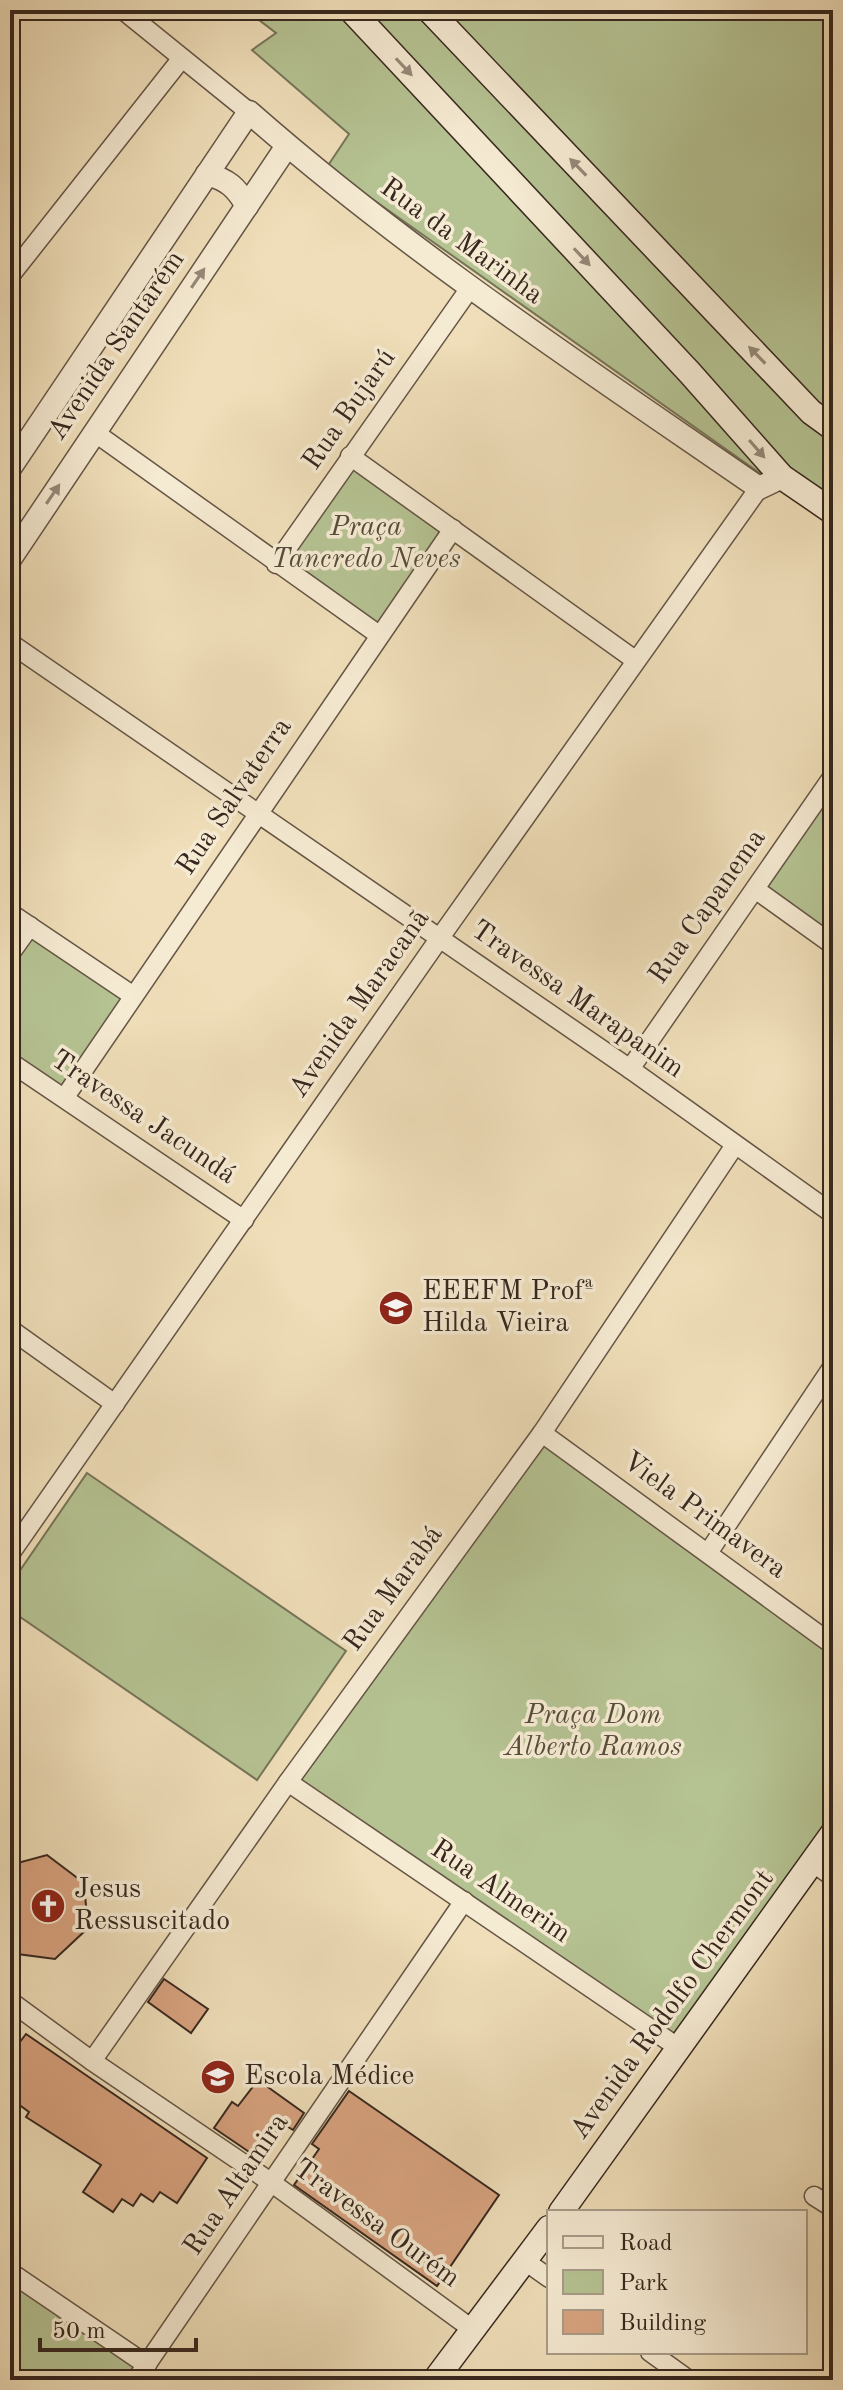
<svg xmlns="http://www.w3.org/2000/svg" width="843" height="2390" font-family="'Old Standard TT',serif">
	<style>
		.green { fill: #b5c292; stroke: #767458; stroke-width: 2 }
		.building { fill: #d8a380; stroke: #37271e; stroke-width: 2 }
		.lines { fill: none; stroke-linecap: round; stroke-linejoin: round }
		.minor-casing { stroke: #655545; stroke-width: 21 }
		.tertiary-casing { stroke: #655545; stroke-width: 25 }
		.secondary-casing { stroke: #37271e; stroke-width: 27 }
		.minor { stroke: #f5ead2; stroke-width: 18 }
		.tertiary { stroke: #f5ead2; stroke-width: 22 }
		.secondary { stroke: #f5ead2; stroke-width: 24 }
		.oneway { fill: #968878 }
		.labels { text-anchor: middle; dominant-baseline: central; stroke-width: 7; stroke-linejoin: round; paint-order: stroke }
		.street-label { font-size: 28px; fill: #37271e; stroke: #f5ead2 }
		.park-label { font-size: 28px; font-style: italic; fill: #564e3b; stroke: #f5ead2 }
		.poi-label { font-size: 28px; fill: #37271e; stroke: #f5ead2; text-anchor: start }
	</style>
	<rect width="100%" height="100%" fill="#efdeb9"/>
	<filter id="stains"><feTurbulence type="fractalNoise" baseFrequency=".0025" numOctaves="4"/><feColorMatrix values="0 0 0 0 .2 0 0 0 0 .09 0 0 0 0 .02 0 0 0 .5 -.17"/></filter>
	<radialGradient id="worn" r=".72"><stop offset=".6" stop-color="#630" stop-opacity="0"/><stop offset="1" stop-color="#630" stop-opacity=".3"/></radialGradient>
	<!-- green -->
	<g class="green">
		<polygon points="246,10 833,10 833,525 327,167 349,134 252,50 276,33"/>
		<polygon points="350,456 453,529 379,635 276,564"/>
		<polygon points="833,790 833,945 755,889"/>
		<polygon points="30,926 132,995 65,1097 10,1062 10,954"/>
		<polygon points="542,1433 833,1645 833,1834 679,2048 288,1782"/>
		<polygon points="87,1473 346,1651 257,1780 10,1610 10,1585"/>
		<polygon points="10,2272 151,2369 143,2380 10,2380"/>
	</g>
	<!-- building -->
	<g class="building">
		<polygon points="47,1855 84,1883 88,1928 55,1959 10,1953 10,1865"/>
		<polygon points="164,1979 208,2009 191,2033 148,2002"/>
		<polygon points="26,2034 207,2158 177,2203 160,2192 153,2202 141,2194 133,2206 122,2199 113,2212 83,2192 101,2165 26,2117 29,2112 10,2098 10,2055"/>
		<polygon points="258,2080 304,2113 293,2130 285,2125 261,2160 214,2128 232,2102 238,2106"/>
		<polygon points="349,2091 499,2195 437,2286 294,2185 319,2149 312,2144"/>
	</g>
	<g class="lines">
		<!-- minor casing -->
		<g class="minor-casing">
			<g id="minor">
				<polyline points="123,10 249,112"/>
				<polyline points="10,276 182,58"/>
				<polyline points="94,432 379,635"/>
				<polyline points="350,456 635,660"/>
				<polyline points="276,564 470,288"/>
				<polyline points="10,643 630,1069 833,1214"/>
				<polyline points="755,889 833,945"/>
				<polyline points="10,913 132,995"/>
				<polyline points="10,954 30,926"/>
				<polyline points="10,1062 244,1220"/>
				<polyline points="630,1069 833,776"/>
				<polyline points="65,1097 453,529"/>
				<polyline points="10,1329 115,1404"/>
				<polyline points="542,1433 833,1645"/>
				<polyline points="708,1553 833,1366"/>
				<polyline points="10,1554 439,939 759,488"/>
				<polyline points="288,1782 679,2048"/>
				<polyline points="812,1862 833,1877"/>
				<polyline points="10,2001 92,2061 272,2183 472,2329"/>
				<polyline points="92,2061 288,1782 542,1433 735,1145"/>
				<polyline points="814,2196 833,2208"/>
				<polyline points="525,2261 549,2278"/>
				<polyline points="10,2272 147,2365"/>
				<polyline points="650,2352 689,2380"/>
				<polyline points="136,2380 464,1901"/>
			</g>
		</g>
		<!-- tertiary casing -->
		<g class="tertiary-casing">
			<g id="tertiary">
				<path d="M207 174C228 180 236 187 247 206"/>
				<path d="M10 468 249 112C408 252 585 368 759 488L782 477"/>
				<polyline points="10,559 287,146"/>
			</g>
		</g>
		<!-- secondary casing -->
		<g class="secondary-casing">
			<g id="secondary">
				<polyline points="351,10 690,373 782,477 833,512"/>
				<polyline points="429,10 811,412 833,428"/>
				<polyline points="561,2212 833,1833"/>
				<polyline points="435,2380 549,2228"/>
			</g>
		</g>
		<!-- minor -->
		<use href="#minor" class="minor"/>
		<!-- tertiary -->
		<use href="#tertiary" class="tertiary"/>
		<!-- secondary -->
		<use href="#secondary" class="secondary"/>
	</g>
	<!-- one-way arrows -->
	<defs><path id="oneway-solid" d="M-6-.8H1V-3.2L6.5 0L1 3.2V.8H-6Z" transform="scale(2)"/></defs>
	<g class="oneway">
		<use href="#oneway-solid" transform="translate(404 67) rotate(47)"/>
		<use href="#oneway-solid" transform="translate(578 167) rotate(-134)"/>
		<use href="#oneway-solid" transform="translate(582 257) rotate(47)"/>
		<use href="#oneway-solid" transform="translate(198 278) rotate(-56)"/>
		<use href="#oneway-solid" transform="translate(757 355) rotate(-134)"/>
		<use href="#oneway-solid" transform="translate(757 449) rotate(49)"/>
		<use href="#oneway-solid" transform="translate(53 494) rotate(-56)"/>
	</g>
	<!-- icons -->
	<defs>
		<g id="school-disc" transform="scale(1.8)"><circle r="9.5" fill="#8f2418" stroke="#f5ead2"/><path d="M0-5L7-2L0 1L-7-2ZM-4 1L0 2.5L4 1V4Q0 6-4 4Z" fill="#fff"/></g>
		<g id="church-disc" transform="scale(1.8)"><circle r="9.5" fill="#8f2418" stroke="#f5ead2"/><path d="M-1.2-6h2.4v3.5h3.3v2.4h-3.3V6h-2.4V-.1h-3.3v-2.4h3.3Z" fill="#fff"/></g>
	</defs>
	<g fill-rule="evenodd">
		<use href="#school-disc" x="396" y="1308"/>
		<use href="#church-disc" x="48" y="1906"/>
		<use href="#school-disc" x="218" y="2077"/>
	</g>
	<g class="labels">
		<!-- street labels -->
		<g class="street-label">
			<text transform="translate(461 242) rotate(36)">Rua da Marinha</text>
			<text transform="translate(117 346) rotate(-56)">Avenida Santarém</text>
			<text transform="translate(350 410) rotate(-55)">Rua Bujarú</text>
			<text transform="translate(235 797) rotate(-56)">Rua Salvaterra</text>
			<text transform="translate(708 907) rotate(-55)">Rua Capanema</text>
			<text transform="translate(577 1000) rotate(35)">Travessa Marapanim</text>
			<text transform="translate(360 1004) rotate(-55)">Avenida Maracanã</text>
			<text transform="translate(143 1118) rotate(34)">Travessa Jacundá</text>
			<text transform="translate(704 1516) rotate(36)">Viela Primavera</text>
			<text transform="translate(394 1589) rotate(-54)">Rua Marabá</text>
			<text transform="translate(500 1892) rotate(34)">Rua Almerim</text>
			<text transform="translate(673 2005) rotate(-54)">Avenida Rodolfo Chermont</text>
			<text transform="translate(237 2185) rotate(-56)">Rua Altamira</text>
			<text transform="translate(376 2224) rotate(36)">Travessa Ourém</text>
		</g>
		<!-- park labels -->
		<g class="park-label">
			<text x="366" y="528">Praça<tspan x="366" dy="32">Tancredo Neves</tspan></text>
			<text x="593" y="1716">Praça Dom<tspan x="593" dy="32">Alberto Ramos</tspan></text>
		</g>
		<!-- poi labels -->
		<g class="poi-label">
			<text x="422" y="1292">EEEFM Profª<tspan x="422" dy="32">Hilda Vieira</tspan></text>
			<text x="74" y="1890">Jesus<tspan x="74" dy="32">Ressuscitado</tspan></text>
			<text x="244" y="2077">Escola Médice</text>
		</g>
	</g>
	<!-- margin -->
	<rect width="843" height="2390" fill="none" stroke="#efdeb9" stroke-width="40"/>
	<rect x="12" y="12" width="819" height="2366" fill="none" stroke="#37271e" stroke-width="4"/>
	<rect x="20" y="20" width="803" height="2350" fill="none" stroke="#37271e" stroke-width="2"/>
	<!-- legend -->
	<rect x="547" y="2210" width="260" height="144" fill="#f5ead2" stroke="#a99c8a" stroke-width="2"/>
	<rect x="563" y="2236" width="40" height="12" fill="#f5ead2" stroke="#a99c8a" stroke-width="2"/>
	<text x="619" y="2250" font-size="24" fill="#37271e">Road</text>
	<rect x="563" y="2270" width="40" height="24" fill="#b5c292" stroke="#a99c8a" stroke-width="2"/>
	<text x="619" y="2290" font-size="24" fill="#37271e">Park</text>
	<rect x="563" y="2310" width="40" height="24" fill="#d8a380" stroke="#a99c8a" stroke-width="2"/>
	<text x="619" y="2330" font-size="24" fill="#37271e">Building</text>
	<!-- scale -->
	<path d="M40 2338v12h156v-12" fill="none" stroke="#37271e" stroke-width="4"/>
	<text x="52" y="2338" font-size="24" fill="#37271e" stroke="#f5ead2" stroke-width="6" paint-order="stroke">50 m</text>
	<rect width="100%" height="100%" filter="url(#stains)"/>
	<rect width="100%" height="100%" fill="url(#worn)"/>
</svg>
